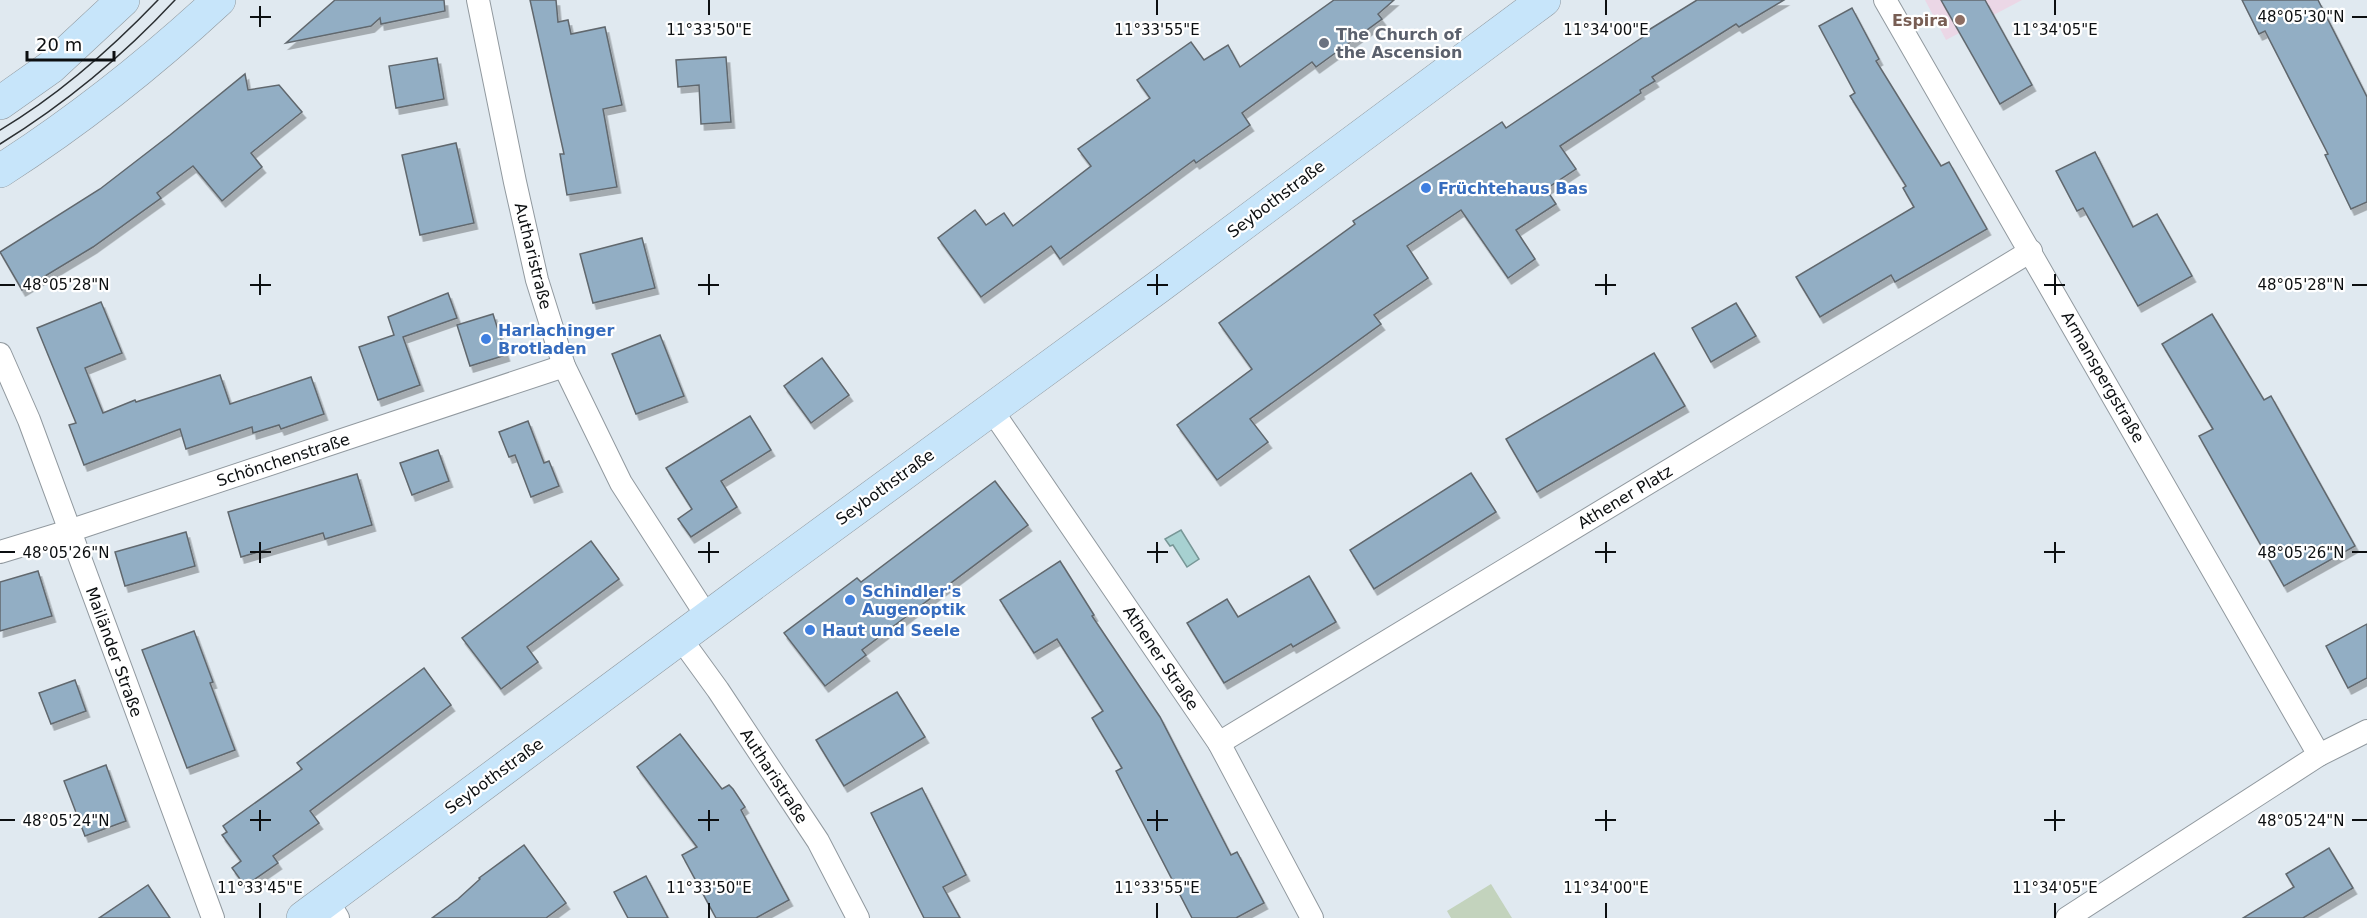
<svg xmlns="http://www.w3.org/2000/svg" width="2367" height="918" font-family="'DejaVu Sans',sans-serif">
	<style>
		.education { fill: #ebd7e6 }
		.green { fill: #c3d3bd }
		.water { fill: #a7d1d1; stroke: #789797; stroke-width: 1.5 }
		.building { fill: #92aec4; stroke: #61686e; stroke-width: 1.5; filter: url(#shadow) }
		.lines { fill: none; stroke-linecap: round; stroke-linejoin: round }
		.street-casing { stroke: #91999f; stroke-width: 24 }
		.secondary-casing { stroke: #91999f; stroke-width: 34 }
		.street { stroke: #fff; stroke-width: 22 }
		.secondary { stroke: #c7e5fa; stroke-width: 33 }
		.tram { stroke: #2b2f32; stroke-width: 1.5 }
		.ticks { fill: none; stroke: #0c0f11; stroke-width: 2 }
		.education-dot { fill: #8d6e63; stroke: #fff; stroke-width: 2 }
		.worship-dot { fill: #6b7280; stroke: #fff; stroke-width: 2 }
		.shop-dot { fill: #3f7fe0; stroke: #fff; stroke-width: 2 }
		.labels { text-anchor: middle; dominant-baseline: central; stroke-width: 4.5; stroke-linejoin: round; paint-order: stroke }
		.education-label { font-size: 16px; font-weight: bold; fill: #785e54; stroke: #fff; text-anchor: end }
		.worship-label { font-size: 16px; font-weight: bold; fill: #5b616d; stroke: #fff; text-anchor: start }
		.shop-label { font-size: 16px; font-weight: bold; fill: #366cbe; stroke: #fff; text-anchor: start }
		.street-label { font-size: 16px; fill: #0c0f11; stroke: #fff }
		.ticks-label { font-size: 15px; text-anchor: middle; fill: #0c0f11; stroke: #fff; stroke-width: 4.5; stroke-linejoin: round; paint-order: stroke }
	</style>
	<defs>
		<filter id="shadow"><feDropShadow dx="3.5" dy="6" stdDeviation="0" flood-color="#0004"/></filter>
	</defs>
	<rect width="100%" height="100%" fill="#e0e9f0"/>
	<!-- education -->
	<polygon class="education" points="1925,0 2022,0 1946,40"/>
	<!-- green -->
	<polygon class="green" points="1491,884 1512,918 1451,918 1447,911"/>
	<!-- water -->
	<polygon class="water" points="1181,530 1199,559 1187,567 1173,545 1170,546 1165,539"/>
	<!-- building -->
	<g class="building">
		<polygon points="335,0 444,0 445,11 381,24 380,18 371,26 286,43"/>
		<polygon points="530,0 556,0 558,22 568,20 571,34 605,27 622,105 603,109 617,187 567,195 560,154 564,154"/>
		<polygon points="1334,0 1394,0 1378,14 1382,19 1316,67 1312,62 1242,113 1250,125 1196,163 1194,160 1060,259 1051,246 981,297 938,238 975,210 986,225 1004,213 1013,226 1091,166 1078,149 1150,98 1137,80 1191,42 1204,60 1228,45 1240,67"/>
		<polygon points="1697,0 1784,0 1739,27 1736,24 1652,77 1655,81 1640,90 1641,93 1560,146 1576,169 1546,189 1556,204 1516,230 1535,259 1508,278 1461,210 1407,246 1428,278 1374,315 1381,324 1250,419 1268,442 1217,480 1177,425 1252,369 1219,323 1355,224 1353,221 1502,122 1506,128 1649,33 1647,31"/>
		<polygon points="1941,0 1985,0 2032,85 2000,104"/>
		<polygon points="2242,0 2318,0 2367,97 2367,202 2351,209 2325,155 2328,154 2265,31 2259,34"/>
		<polygon points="1852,8 1879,59 1876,61 1941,166 1949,162 1987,229 1895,282 1891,275 1820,317 1796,277 1914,207 1903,188 1906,186 1850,96 1855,93 1819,26"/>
		<polygon points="726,57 731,122 701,124 699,85 678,87 676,60"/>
		<polygon points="437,58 444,99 396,108 389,66"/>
		<polygon points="245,74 248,90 279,85 302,112 251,153 262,167 222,201 193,166 157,193 161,198 93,247 22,290 0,252 100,189 170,135"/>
		<polygon points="456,143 474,223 420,235 402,155"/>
		<polygon points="2095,152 2133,227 2157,214 2192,276 2138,306 2083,208 2077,211 2056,171"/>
		<polygon points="642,238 655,288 593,303 580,254"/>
		<polygon points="448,293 457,318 403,337 420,385 378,400 359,347 394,335 388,317"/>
		<polygon points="101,302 122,353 85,368 103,413 135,400 136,402 220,375 230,404 311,377 324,414 281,429 279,425 253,433 252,427 186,449 180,429 84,465 69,425 76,423 37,328"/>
		<polygon points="1736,303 1756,336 1711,362 1692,328"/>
		<polygon points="493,314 506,355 470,366 457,325"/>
		<polygon points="2212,314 2264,400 2271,396 2355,546 2284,586 2199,436 2213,429 2162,344"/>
		<polygon points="660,335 684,396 636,414 612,354"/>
		<polygon points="1654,353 1685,406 1537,492 1506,439"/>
		<polygon points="822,358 849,395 811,423 784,386"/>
		<polygon points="750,416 771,450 721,481 737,507 691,537 678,519 692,509 666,468"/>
		<polygon points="528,421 544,463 549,461 559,486 531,497 515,455 509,457 499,432"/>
		<polygon points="438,450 449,481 412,495 400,463"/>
		<polygon points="1471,473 1496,512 1374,589 1350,550"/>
		<polygon points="357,474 372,525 325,539 323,533 241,557 228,512"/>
		<polygon points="995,481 1028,525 862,650 866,655 825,686 784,633 857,578 861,582"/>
		<polygon points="186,532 195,566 125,586 115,552"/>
		<polygon points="591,541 619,579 527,647 538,662 501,689 462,638"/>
		<polygon points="1060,561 1094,615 1092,616 1160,717 1231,855 1237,852 1264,903 1236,918 1192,918 1116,771 1122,768 1092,718 1103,711 1057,639 1034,653 1000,600"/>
		<polygon points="38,571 52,616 0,631 0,582"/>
		<polygon points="1309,576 1336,622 1293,647 1291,644 1224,683 1187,623 1227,599 1238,617"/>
		<polygon points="2367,624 2367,678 2348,688 2326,646"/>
		<polygon points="194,631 213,682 210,683 235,750 187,768 142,650"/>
		<polygon points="424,668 451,705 310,811 319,823 273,856 278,863 245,886 232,868 241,861 222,835 227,832 223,826 302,769 297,763"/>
		<polygon points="75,680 86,711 51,724 39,693"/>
		<polygon points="897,692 925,737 844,786 816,740"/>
		<polygon points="680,734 722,789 729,785 733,789 745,807 741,810 789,900 756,918 716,918 682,855 697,847 637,767"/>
		<polygon points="106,765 126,821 85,836 64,781"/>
		<polygon points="922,788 966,875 943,887 960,918 924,918 871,813"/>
		<polygon points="524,845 566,903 546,918 432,918 458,899 480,879 479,878"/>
		<polygon points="2329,848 2353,888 2303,918 2243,918 2294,887 2286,874"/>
		<polygon points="646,876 668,918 628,918 614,892"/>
		<polygon points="148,885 170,918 99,918"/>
	</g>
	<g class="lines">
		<!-- street casing -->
		<g class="street-casing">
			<g id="street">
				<polyline points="478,0 515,182 537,280 564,366 621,483 708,618"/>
				<polyline points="1885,0 2319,755"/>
				<polyline points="0,354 29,420 213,918"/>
				<polyline points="991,409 1219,743 1312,918"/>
				<polyline points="0,552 69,531 564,366"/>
				<polyline points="681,639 718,690 818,841 858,918"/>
				<polyline points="1219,743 2031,251"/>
				<polyline points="327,900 338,918"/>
				<polyline points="2067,918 2319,755 2367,731"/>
			</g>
		</g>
		<!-- secondary casing -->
		<g class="secondary-casing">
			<g id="secondary">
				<polyline points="0,103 51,67 123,0"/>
				<path d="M0 171C78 121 151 63 219 0"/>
				<polyline points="303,918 746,589 1157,288 1544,0"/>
			</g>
		</g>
		<!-- street -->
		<use href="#street" class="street"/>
		<!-- secondary -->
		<use href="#secondary" class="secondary"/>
		<!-- tram -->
		<g class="tram">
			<path d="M0 130C59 95 111 49 158 0"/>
			<path d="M0 144C65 104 123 56 175 0"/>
		</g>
	</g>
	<!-- ticks -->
	<path class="ticks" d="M709 0V15M1157 0V15M1606 0V15M2055 0V15M260 6V27M250 17H271M2352 17H2367M260 274V295M709 274V295M1157 274V295M1606 274V295M2055 274V295M0 285H15M250 285H271M698 285H719M1147 285H1168M1595 285H1616M2044 285H2065M2352 285H2367M260 542V563M709 542V563M1157 542V563M1606 542V563M2055 542V563M0 552H15M250 552H271M698 552H719M1147 552H1168M1595 552H1616M2044 552H2065M2352 552H2367M260 810V831M709 810V831M1157 810V831M1606 810V831M2055 810V831M0 820H15M250 820H271M698 820H719M1147 820H1168M1595 820H1616M2044 820H2065M2352 820H2367M260 903V918M709 903V918M1157 903V918M1606 903V918M2055 903V918"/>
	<!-- markers -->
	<circle class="education-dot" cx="1960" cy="20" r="6"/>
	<circle class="worship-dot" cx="1324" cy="43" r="6"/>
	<g class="shop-dot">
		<circle cx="1426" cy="188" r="6"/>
		<circle cx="486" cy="339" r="6"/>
		<circle cx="850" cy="600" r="6"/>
		<circle cx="810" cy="630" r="6"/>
	</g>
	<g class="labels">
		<!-- education labels -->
		<g class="education-label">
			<text x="1948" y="20">Espira</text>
		</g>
		<!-- worship labels -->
		<g class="worship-label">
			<text x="1336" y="34">The Church of<tspan x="1336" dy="18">the Ascension</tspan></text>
		</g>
		<!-- shop labels -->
		<g class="shop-label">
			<text x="1438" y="188">Früchtehaus Bas</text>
			<text x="498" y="330">Harlachinger<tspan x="498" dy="18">Brotladen</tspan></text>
			<text x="862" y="591">Schindler's<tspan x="862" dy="18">Augenoptik</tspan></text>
			<text x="822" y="630">Haut und Seele</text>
		</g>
		<!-- street labels -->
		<g class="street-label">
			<text transform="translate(1276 199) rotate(-37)">Seybothstraße</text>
			<text transform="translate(533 256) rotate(76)">Autharistraße</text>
			<text transform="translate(2103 377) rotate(60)">Armanspergstraße</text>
			<text transform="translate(283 460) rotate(-18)">Schönchenstraße</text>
			<text transform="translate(885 487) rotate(-36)">Seybothstraße</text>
			<text transform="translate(1625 497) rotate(-31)">Athener Platz</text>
			<text transform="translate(114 652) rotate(70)">Mailänder Straße</text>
			<text transform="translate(1161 658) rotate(56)">Athener Straße</text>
			<text transform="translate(494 776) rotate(-36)">Seybothstraße</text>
			<text transform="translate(774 776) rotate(57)">Autharistraße</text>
		</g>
	</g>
	<g class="ticks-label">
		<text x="2301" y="22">48°05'30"N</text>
		<text x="709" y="35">11°33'50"E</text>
		<text x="1157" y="35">11°33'55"E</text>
		<text x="1606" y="35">11°34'00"E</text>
		<text x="2055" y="35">11°34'05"E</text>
		<text x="66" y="290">48°05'28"N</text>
		<text x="2301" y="290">48°05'28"N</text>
		<text x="66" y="558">48°05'26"N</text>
		<text x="2301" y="558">48°05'26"N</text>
		<text x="66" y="826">48°05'24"N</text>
		<text x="2301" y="826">48°05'24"N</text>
		<text x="260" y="893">11°33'45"E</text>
		<text x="709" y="893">11°33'50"E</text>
		<text x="1157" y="893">11°33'55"E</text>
		<text x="1606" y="893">11°34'00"E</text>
		<text x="2055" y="893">11°34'05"E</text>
	</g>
	<!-- scale -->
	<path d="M27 51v9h87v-9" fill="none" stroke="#0c0f11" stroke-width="3"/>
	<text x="36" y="51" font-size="18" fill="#0c0f11" stroke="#ffffff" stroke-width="4.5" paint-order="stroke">20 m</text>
</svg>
